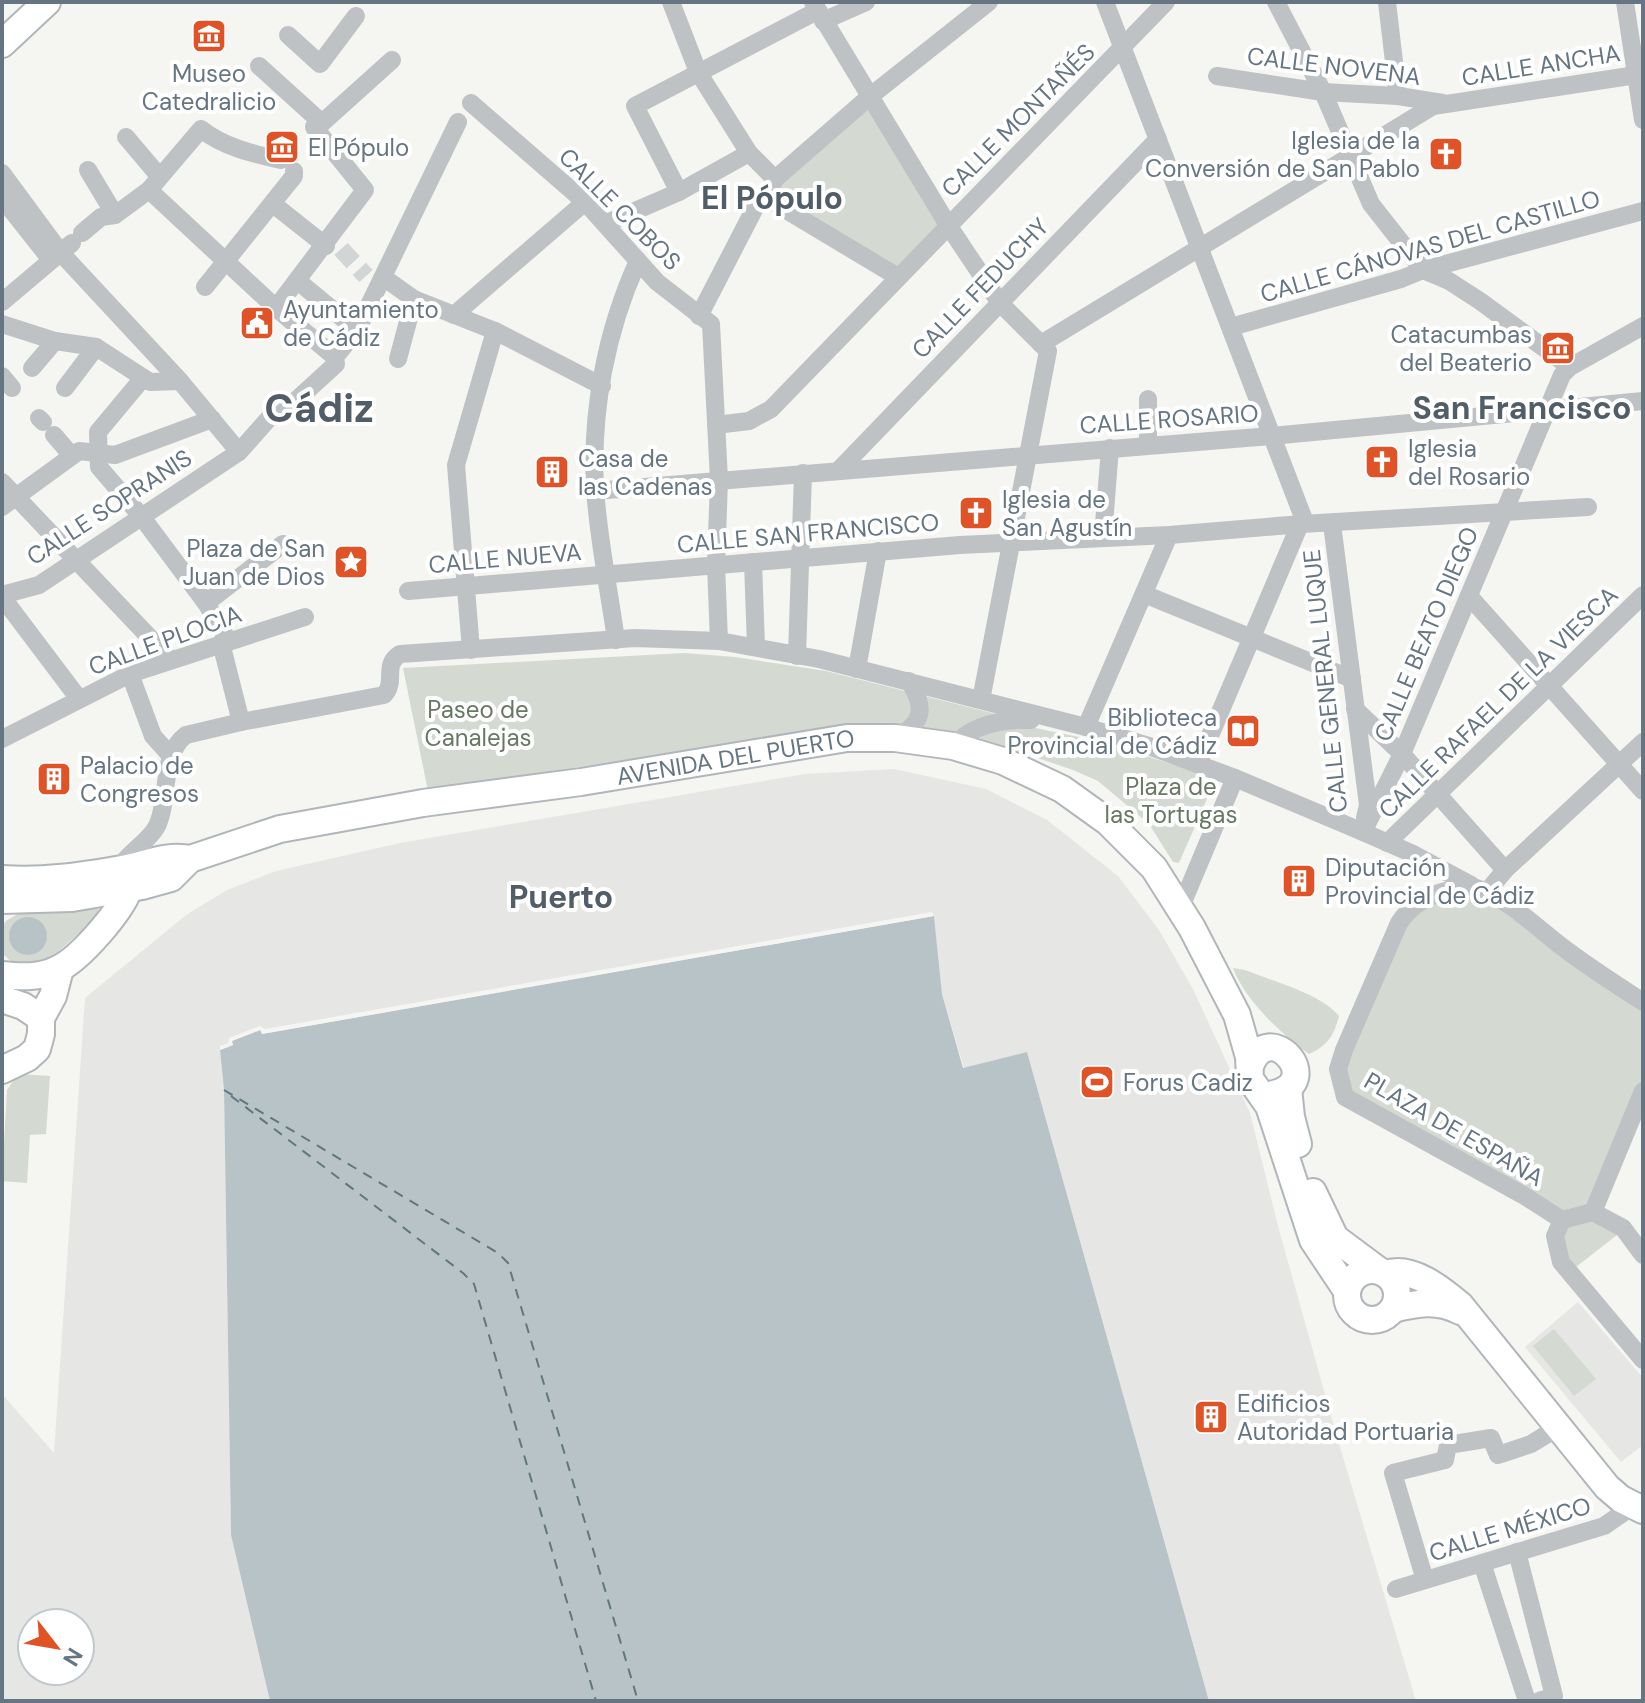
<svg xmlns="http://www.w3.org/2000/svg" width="1645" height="1703" font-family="'DM Sans',sans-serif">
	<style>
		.built { fill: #e6e7e5; fill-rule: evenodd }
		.green { fill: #d4dad1 }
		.water { fill: #b8c3c8 }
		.pier { fill: #f5f5f1 }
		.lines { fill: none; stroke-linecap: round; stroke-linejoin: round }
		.ferry { stroke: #60777f; stroke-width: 2; stroke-dasharray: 10 8; stroke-linecap: butt }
		.street-tunnel { stroke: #d1d5d5; stroke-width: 18; stroke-dasharray: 18 9; stroke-linecap: butt }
		.secondary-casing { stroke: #b0b6ba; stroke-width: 30 }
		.street { stroke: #bec2c5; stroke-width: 18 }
		.secondary { stroke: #fff; stroke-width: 26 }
		.labels { text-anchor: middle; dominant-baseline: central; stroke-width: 8; stroke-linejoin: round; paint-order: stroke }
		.street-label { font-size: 24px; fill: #657582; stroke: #fff }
		.poi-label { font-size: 24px; fill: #657582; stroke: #fff; text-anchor: start }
		.park-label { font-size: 24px; fill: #687963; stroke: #fff }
		.district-label { font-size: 32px; font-weight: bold; fill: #525e67; stroke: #fff }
		.town-label { font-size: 40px; font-weight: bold; fill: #525e67; stroke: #fff }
	</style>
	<rect width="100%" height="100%" fill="#f5f5f1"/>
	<!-- built -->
	<g class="built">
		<path d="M894 769 986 789 1047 820 1118 876 1159 930 1193 989 1250 1113 1278 1226 1337 1437 1416 1701H1209L1027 1052 964 1068 942 994 934 916 231 1041 233 1045 220 1050 224 1090 231 1535 270 1701H2V1394L54 1453 85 998 186 915 227 890 276 871 400 843 805 774ZM32 1623H80V1671H32Z"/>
		<polygon points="1578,1302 1643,1378 1643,1445 1621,1462 1525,1347"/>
	</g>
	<!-- green -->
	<g class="green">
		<polygon points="861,98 949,218 899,284 762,204"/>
		<polygon points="684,653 735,657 826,671 996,714 958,732 913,726 851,724 428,791 403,668"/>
		<polygon points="1016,724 1103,742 1199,773 1209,794 1179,863 1173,862 1149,824 1098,781 1073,770 979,738 981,732"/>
		<polygon points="1471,885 1643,1001 1643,1091 1593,1212 1562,1220 1345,1097 1340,1060 1399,923"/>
		<polygon points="96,908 100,911 99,916 46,962 15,965 3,954 2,927 6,921 21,912"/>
		<path d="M1233 968 1245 970C1272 981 1322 994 1339 1016 1334 1036 1327 1046 1309 1054 1282 1035 1244 999 1233 968Z"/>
		<polygon points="18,1074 50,1076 46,1134 30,1135 27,1183 2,1181 7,1090"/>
		<polygon points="1591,1217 1617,1235 1576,1267 1558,1242 1562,1227"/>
		<polygon points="1554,1329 1596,1379 1574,1396 1533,1346"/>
	</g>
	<!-- water -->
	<g class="water">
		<polygon points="934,916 942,994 963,1068 1027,1052 1209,1701 270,1701 231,1535 224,1090 220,1050 233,1045 231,1041 261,1030 262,1034"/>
		<circle cx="28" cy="936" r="19"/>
	</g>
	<!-- pier -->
	<polygon class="pier" points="932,912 934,916 262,1034 260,1030 232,1041 233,1045 220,1050 220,1046 228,1043 229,1038 260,1026 265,1029"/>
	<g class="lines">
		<!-- ferry -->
		<g class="ferry">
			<polyline points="224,1090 498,1253 508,1263 638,1701"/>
			<polyline points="231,1096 463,1273 474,1284 596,1701"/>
		</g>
		<!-- street-tunnel -->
		<polyline class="street-tunnel" points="341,249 366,276"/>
		<!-- secondary casing -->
		<g class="secondary-casing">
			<g id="secondary">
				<polyline points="2,44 47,2"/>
				<path d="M2 879C43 882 82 876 122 869 145 865 167 854 190 859"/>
				<path id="s1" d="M2 900 72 898 142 886 171 878 190 859 280 829 423 803 581 782 847 738H895L953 746 1003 761 1062 789 1108 822 1154 868 1192 928 1237 1015 1249 1057 1250 1079 1269 1106 1313 1240 1347 1291"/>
				<path d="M2 975C21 977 41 978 58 969 81 958 120 912 129 889"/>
				<polyline points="2,999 23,1006 41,1018"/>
				<path d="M1250 1066C1268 1016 1327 1081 1274 1094"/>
				<polyline points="2,1070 27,1058 37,1049 41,1034 41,1018 53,996 60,969"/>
				<polyline points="1288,1088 1291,1117 1298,1144"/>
				<polyline points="1313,1192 1335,1238 1378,1270"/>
				<circle cx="1372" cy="1295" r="25"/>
				<path d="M1386 1274C1411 1265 1441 1289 1460 1305L1607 1487 1621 1499 1643 1510"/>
				<path d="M1393 1309C1417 1303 1437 1299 1460 1311"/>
			</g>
		</g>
		<!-- street -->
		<g class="street">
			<polyline points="671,2 698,72 749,153 775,179"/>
			<polyline points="813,2 948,225 1000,303 1048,351 981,700"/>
			<polyline points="1105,2 1303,517 1198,764"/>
			<polyline points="1276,2 1323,92 1371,204 1423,270 1449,281 1480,301 1570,367"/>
			<polyline points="1387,2 1398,96"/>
			<polyline points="1625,2 1643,120"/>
			<polyline points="823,21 866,2"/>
			<polyline points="288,35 320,64 356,16"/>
			<polyline points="259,66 322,123"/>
			<polyline points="1217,76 1323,92 1398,96 1443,103"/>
			<polyline points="471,103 585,202 657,282 711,324 719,480 716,565 719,641"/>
			<polyline points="126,137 159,176"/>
			<polyline points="88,170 115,215"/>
			<polyline points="2,173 61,253 180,381 239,452"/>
			<polyline points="149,190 276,308 335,357"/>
			<polyline points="679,192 635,106 817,11"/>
			<polyline points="2,198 51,260"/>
			<polyline points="273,204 326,246"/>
			<polyline points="607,223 679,192 749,153"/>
			<path d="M82 233 101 217 115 215 149 190 201 129C223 147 254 154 281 160"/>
			<polyline points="383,277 414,299 495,331 602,386"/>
			<polyline points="898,277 766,198 775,179 868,98 989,2"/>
			<polyline points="299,282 357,330"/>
			<polyline points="205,287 294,176 294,171"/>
			<polyline points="2,302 72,243"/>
			<polyline points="276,308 365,190 314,127 322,123 392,60"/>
			<polyline points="454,315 585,202"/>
			<polyline points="699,316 758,202 766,198"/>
			<polyline points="2,324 55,341 96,347 150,382 180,381"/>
			<polyline points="1231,327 1401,279 1423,270 1643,211"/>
			<polyline points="1041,344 1433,106 1643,74"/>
			<polyline points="398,359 414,299"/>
			<polyline points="32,368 55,341"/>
			<polyline points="2,376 12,388"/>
			<polyline points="143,378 98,432 99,467 141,516 206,603 228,640"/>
			<polyline points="65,388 96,347"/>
			<polyline points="1148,399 1148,445"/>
			<polyline points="39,418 43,422"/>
			<polyline points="716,425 749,421 771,409 1166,2"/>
			<polyline points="54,435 72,456"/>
			<polyline points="838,471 1158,139"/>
			<polyline points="2,482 171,660"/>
			<polyline points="595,491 1271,436 1643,401"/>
			<polyline points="2,507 79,451 115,455 212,419"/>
			<polyline points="1332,524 1368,805 1365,818"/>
			<polyline points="1103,537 1110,448"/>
			<polyline points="753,562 756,646"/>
			<polyline points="408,591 960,545 1169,535 1302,524 1588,507"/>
			<polyline points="1144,594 1352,679"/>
			<polyline points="2,595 39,585 239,452 271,416 278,417 336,364 335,357 357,330 458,122"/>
			<polyline points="1469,596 1643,791"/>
			<polyline points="2,597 79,699"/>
			<polyline points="206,603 283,544"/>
			<path d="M616 640C609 589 598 538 595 488 591 411 606 331 638 261"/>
			<polyline points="221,643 241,722"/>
			<polyline points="471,650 456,465 495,331"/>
			<polyline points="797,656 803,473"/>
			<polyline points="857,669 878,551"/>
			<polyline points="130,674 153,736 171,756"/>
			<polyline points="1355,709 1402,754 1505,870"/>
			<polyline points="1086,727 1169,535"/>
			<path d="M895 738C924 723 926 708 909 681"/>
			<polyline points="2,739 130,674 305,617"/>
			<path d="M953 746C973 724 1002 719 1031 720"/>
			<polyline points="1363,832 1402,754 1562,375 1570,367 1643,326"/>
			<polyline points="1387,843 1643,595"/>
			<path d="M128 874 126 859C135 849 151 838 157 826 170 799 160 754 186 735L241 722 384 695C397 682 382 665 400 654L635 638 719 641 819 659 1086 727 1146 745 1235 778 1363 832 1411 853 1471 885"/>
			<polyline points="1486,893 1505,870 1643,742"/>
			<polyline points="1180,909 1235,778"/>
			<path d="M1643 1002C1615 984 1587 966 1561 946 1536 927 1504 895 1473 887 1467 885 1461 888 1455 889 1432 893 1412 903 1399 923L1344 1050 1338 1069 1345 1097 1523 1195 1562 1220 1593 1212 1643 1091"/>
			<polyline points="1593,1212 1623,1228 1643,1255"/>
			<polyline points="1562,1220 1555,1236 1561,1262 1643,1360"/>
			<polyline points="1517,1552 1554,1696 1539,1701"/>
			<polyline points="1482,1563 1527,1701"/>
			<polyline points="1425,1580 1393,1473 1445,1460 1448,1445 1491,1438 1498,1455 1531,1444 1557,1428"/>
			<polyline points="1396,1589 1604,1526 1633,1506"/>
		</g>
		<!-- secondary -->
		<use href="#secondary" class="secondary"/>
	</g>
	<!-- icons -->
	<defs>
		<g id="museum-square" transform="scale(1.8)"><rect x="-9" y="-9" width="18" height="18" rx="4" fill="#df5327" stroke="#fff"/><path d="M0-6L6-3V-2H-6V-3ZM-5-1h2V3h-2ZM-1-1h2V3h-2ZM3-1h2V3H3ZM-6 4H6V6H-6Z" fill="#fff"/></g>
		<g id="church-square" transform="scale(1.8)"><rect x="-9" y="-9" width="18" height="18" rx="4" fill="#df5327" stroke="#fff"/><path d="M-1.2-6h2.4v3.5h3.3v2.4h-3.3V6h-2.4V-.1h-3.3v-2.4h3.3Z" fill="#fff"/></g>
		<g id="civic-square" transform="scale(1.8)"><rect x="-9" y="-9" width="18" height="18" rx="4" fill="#df5327" stroke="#fff"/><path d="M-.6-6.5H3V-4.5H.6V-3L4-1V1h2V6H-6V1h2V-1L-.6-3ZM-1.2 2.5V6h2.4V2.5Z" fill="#fff"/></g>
		<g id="building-square" transform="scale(1.8)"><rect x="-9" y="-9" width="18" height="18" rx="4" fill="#df5327" stroke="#fff"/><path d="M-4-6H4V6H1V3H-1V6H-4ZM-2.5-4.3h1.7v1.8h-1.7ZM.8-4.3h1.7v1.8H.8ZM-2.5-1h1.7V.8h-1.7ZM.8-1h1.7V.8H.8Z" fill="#fff"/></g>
		<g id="sight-square" transform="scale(1.8)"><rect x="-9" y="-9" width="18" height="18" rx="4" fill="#df5327" stroke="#fff"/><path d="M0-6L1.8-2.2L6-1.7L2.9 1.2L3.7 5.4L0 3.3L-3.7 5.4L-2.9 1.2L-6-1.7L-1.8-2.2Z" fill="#fff"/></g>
		<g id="library-square" transform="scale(1.8)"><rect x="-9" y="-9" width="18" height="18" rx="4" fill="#df5327" stroke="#fff"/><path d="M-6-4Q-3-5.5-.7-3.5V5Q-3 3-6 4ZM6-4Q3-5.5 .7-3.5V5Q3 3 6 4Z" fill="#fff"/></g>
		<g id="stadium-square" transform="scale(1.8)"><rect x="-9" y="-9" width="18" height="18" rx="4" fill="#df5327" stroke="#fff"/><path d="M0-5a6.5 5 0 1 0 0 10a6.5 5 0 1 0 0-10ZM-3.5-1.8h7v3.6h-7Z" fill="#fff"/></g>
	</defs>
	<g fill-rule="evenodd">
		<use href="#museum-square" x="209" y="36"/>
		<use href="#museum-square" x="282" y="147"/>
		<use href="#church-square" x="1446" y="154"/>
		<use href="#civic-square" x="257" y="323"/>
		<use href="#museum-square" x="1558" y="348"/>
		<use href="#church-square" x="1382" y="462"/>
		<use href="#building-square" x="552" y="472"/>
		<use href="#church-square" x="976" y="513"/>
		<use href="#sight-square" x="351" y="562"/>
		<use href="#library-square" x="1243" y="731"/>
		<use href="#building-square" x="54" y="779"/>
		<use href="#building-square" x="1299" y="881"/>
		<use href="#stadium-square" x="1097" y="1082"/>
		<use href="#building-square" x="1211" y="1417"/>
	</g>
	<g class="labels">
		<!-- street labels -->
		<g class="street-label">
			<text transform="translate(1541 65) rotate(-9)">CALLE ANCHA</text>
			<text transform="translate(1334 66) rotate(7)">CALLE NOVENA</text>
			<text transform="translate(1018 120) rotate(-45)">CALLE MONTAÑÉS</text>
			<text transform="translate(620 209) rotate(45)">CALLE COBOS</text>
			<text transform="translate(1430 246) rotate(-16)">CALLE CÁNOVAS DEL CASTILLO</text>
			<text transform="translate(980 288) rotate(-46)">CALLE FEDUCHY</text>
			<text transform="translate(1169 419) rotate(-4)">CALLE ROSARIO</text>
			<text transform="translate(109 507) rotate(-33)">CALLE SOPRANIS</text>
			<text transform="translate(808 533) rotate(-5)">CALLE SAN FRANCISCO</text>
			<text transform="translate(505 558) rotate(-5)">CALLE NUEVA</text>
			<text transform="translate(1426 634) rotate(-67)">CALLE BEATO DIEGO</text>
			<text transform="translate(165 640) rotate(-20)">CALLE PLOCIA</text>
			<text transform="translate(1325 681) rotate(-96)">CALLE GENERAL LUQUE</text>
			<text transform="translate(1498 702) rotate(-44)">CALLE RAFAEL DE LA VIESCA</text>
			<text stroke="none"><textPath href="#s1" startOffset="754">AVENIDA DEL PUERTO</textPath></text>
			<text transform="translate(1454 1129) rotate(30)">PLAZA DE ESPAÑA</text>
			<text transform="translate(1510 1529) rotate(-17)">CALLE MÉXICO</text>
		</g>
		<!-- poi labels -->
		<g class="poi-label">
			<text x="209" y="73" text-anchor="middle">Museo<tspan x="209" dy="28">Catedralicio</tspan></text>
			<text x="1420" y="140" text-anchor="end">Iglesia de la<tspan x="1420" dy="28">Conversión de San Pablo</tspan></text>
			<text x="308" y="147">El Pópulo</text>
			<text x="283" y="309">Ayuntamiento<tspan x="283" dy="28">de Cádiz</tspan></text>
			<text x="1532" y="334" text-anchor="end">Catacumbas<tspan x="1532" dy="28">del Beaterio</tspan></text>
			<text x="1408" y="448">Iglesia<tspan x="1408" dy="28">del Rosario</tspan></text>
			<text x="578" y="458">Casa de<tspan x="578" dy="28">las Cadenas</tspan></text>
			<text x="1002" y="499">Iglesia de<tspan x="1002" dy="28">San Agustín</tspan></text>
			<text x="325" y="548" text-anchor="end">Plaza de San<tspan x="325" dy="28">Juan de Dios</tspan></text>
			<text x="1217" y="717" text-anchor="end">Biblioteca<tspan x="1217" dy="28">Provincial de Cádiz</tspan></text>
			<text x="80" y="765">Palacio de<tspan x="80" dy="28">Congresos</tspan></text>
			<text x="1325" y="867">Diputación<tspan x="1325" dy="28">Provincial de Cádiz</tspan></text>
			<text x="1123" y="1082">Forus Cadiz</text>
			<text x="1237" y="1403">Edificios<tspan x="1237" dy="28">Autoridad Portuaria</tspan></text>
		</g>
		<!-- park labels -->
		<g class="park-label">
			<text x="478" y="709">Paseo de<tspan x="478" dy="28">Canalejas</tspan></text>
			<text x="1171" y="786">Plaza de<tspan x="1171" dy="28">las Tortugas</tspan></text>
		</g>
		<!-- district labels -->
		<g class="district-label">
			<text x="772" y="198">El Pópulo</text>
			<text x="1522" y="408">San Francisco</text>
			<text x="561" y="897">Puerto</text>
		</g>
		<!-- town labels -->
		<g class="town-label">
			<text x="319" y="408">Cádiz</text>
		</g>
	</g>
	<!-- border -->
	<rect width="1645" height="1703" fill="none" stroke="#657582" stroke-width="8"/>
	<!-- north arrow -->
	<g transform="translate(56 1647) rotate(121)"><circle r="38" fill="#ffffff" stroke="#c1c8cd" stroke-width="2"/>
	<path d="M0-6L14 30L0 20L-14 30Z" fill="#df5327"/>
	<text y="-12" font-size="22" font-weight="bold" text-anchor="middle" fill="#657582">N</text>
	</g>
</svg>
